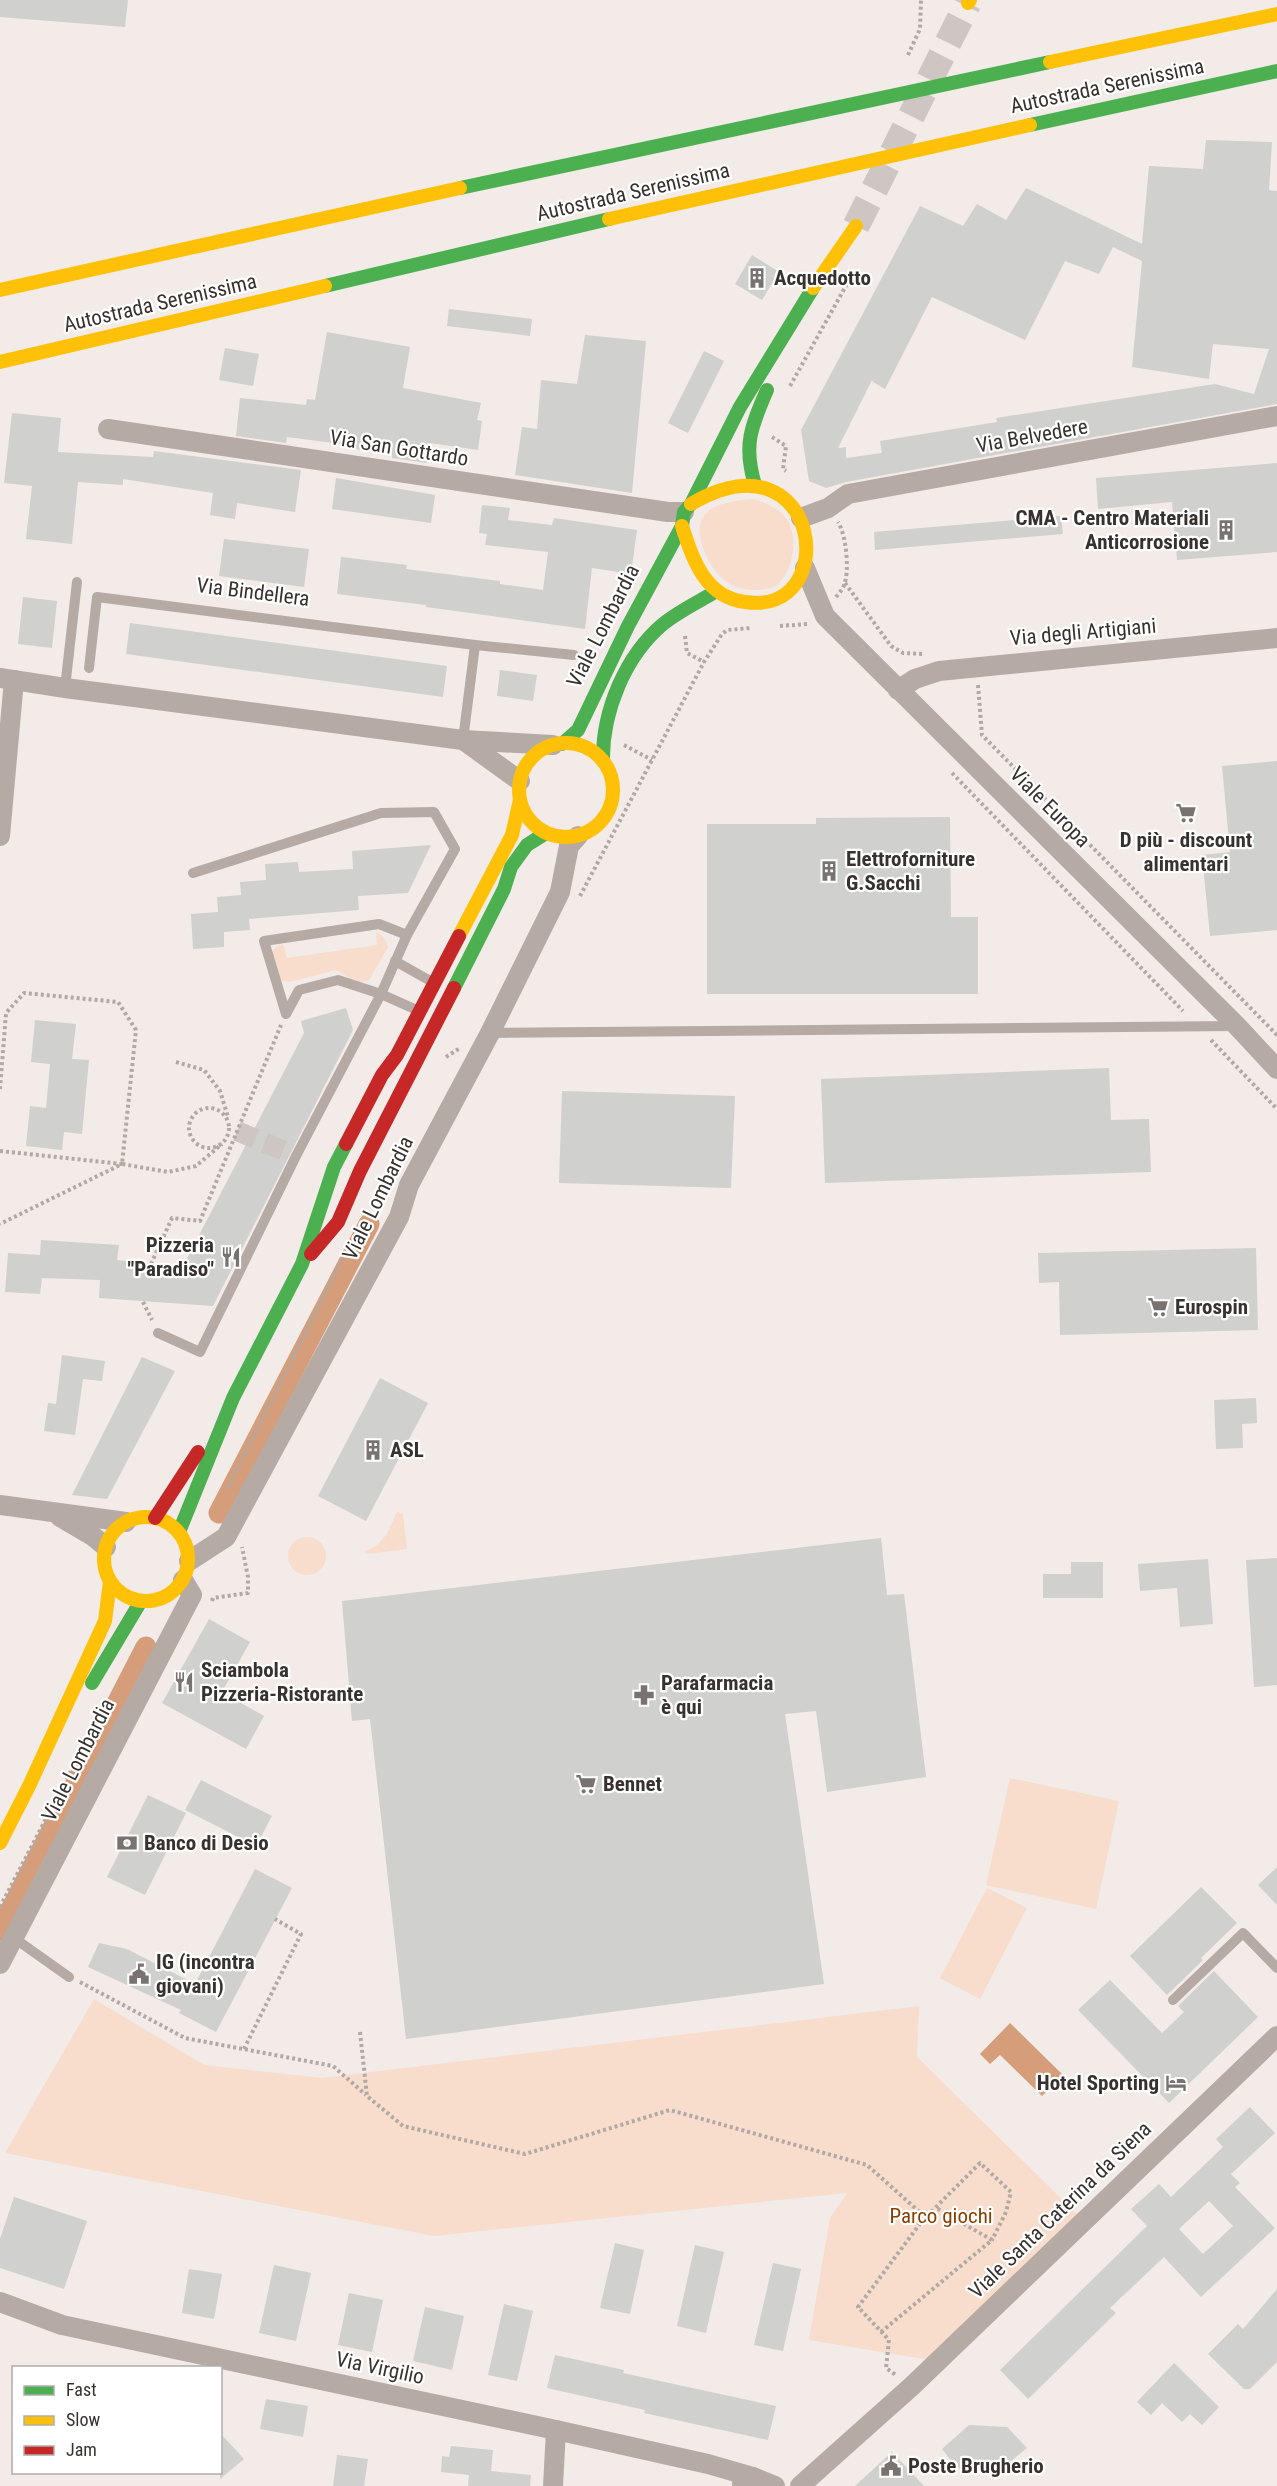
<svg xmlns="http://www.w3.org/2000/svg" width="1277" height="2486" font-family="'Roboto Condensed',sans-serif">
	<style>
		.green { fill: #f8dccc }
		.water { fill: #d59d79 }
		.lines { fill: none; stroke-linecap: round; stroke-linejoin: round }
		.canal { stroke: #d59d79; stroke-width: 21 }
		.building { fill: #d0d0ce; fill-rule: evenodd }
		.street-tunnel { stroke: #cdc6c3; stroke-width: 20; stroke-dasharray: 20 10; stroke-linecap: butt }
		.secondary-tunnel { stroke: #cdc6c3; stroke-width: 27; stroke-dasharray: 27 14; stroke-linecap: butt }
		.path { stroke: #b1a9a3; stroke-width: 4; stroke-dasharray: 3 3; stroke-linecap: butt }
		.lane { stroke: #b6aaa4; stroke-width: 10 }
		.street { stroke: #b6aaa4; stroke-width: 20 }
		.fast { stroke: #4caf50; stroke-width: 14 }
		.slow { stroke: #ffc107; stroke-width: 14 }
		.jam { stroke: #c62828; stroke-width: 14 }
		.labels { text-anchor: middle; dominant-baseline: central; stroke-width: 4.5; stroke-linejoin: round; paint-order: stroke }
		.street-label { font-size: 21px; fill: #37322f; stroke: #fff }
		.poi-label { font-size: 21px; font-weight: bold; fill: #37322f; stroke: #fff; text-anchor: start }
		.park-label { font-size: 21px; fill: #874000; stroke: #fff }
	</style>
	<rect width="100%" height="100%" fill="#f2ebe8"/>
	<!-- green -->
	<g class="green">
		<path d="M754 499C765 503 778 508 785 517 800 534 793 572 777 585 771 589 762 590 755 590 731 590 716 577 706 555 686 511 715 502 754 499Z"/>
		<path d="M376 931 384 938 388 947 369 980C357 985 347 976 336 970L290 982 280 980 272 952 276 947 283 944 287 958 377 945Z"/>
		<path d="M397 1512 403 1514 407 1549 366 1554 365 1551C385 1545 389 1529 397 1512Z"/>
		<circle cx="307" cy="1556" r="19"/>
		<polygon points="1010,1778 1119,1801 1096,1909 986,1885"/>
		<polygon points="987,1888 1027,1908 980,1999 940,1978"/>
		<polygon points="94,1999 204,2065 322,2078 919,2006 917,2057 1079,2216 930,2360 809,2340 830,2218 847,2193 434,2236 5,2153"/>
	</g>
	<!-- water -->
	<polygon class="water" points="1010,2023 1063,2075 1042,2096 1000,2055 990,2064 980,2054"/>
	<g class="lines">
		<!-- canal -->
		<g class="canal">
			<polyline points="219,1513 369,1224"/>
			<polyline points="0,1931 146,1647"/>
		</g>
	</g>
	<!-- building -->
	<g class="building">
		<polygon points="0,0 128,0 125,27 0,17"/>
		<path d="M1206 140 1272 142 1269 190 1277 191V404L846 482 826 488 809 481 801 430 920 206 963 226 977 204 1006 220 1026 188 1142 244 1149 166 1203 169ZM1113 247 1142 261 1132 367 1209 379 1213 344 1269 349 1254 394 1215 384 996 418 997 422 880 441 882 453 846 458V447L838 448 872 380 873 382 885 389 932 297 1025 340 1065 261 1099 274Z"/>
		<polygon points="752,255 779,272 762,300 735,284"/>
		<polygon points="449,309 532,319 530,336 447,326"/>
		<polygon points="327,332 410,347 403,388 481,403 477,420 482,421 478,450 430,443 427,463 392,458 392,454 355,449 356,446 287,437 286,443 236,436 240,398 306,405 307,399 315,400"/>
		<polygon points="585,335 646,341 632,493 515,475 522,427 537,429 541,380 577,384"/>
		<polygon points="225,348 259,354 253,386 219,380"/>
		<polygon points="704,351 724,361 688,433 668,423"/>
		<polygon points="12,413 61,418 58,452 153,457 154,451 301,470 295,512 237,503 235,519 210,515 213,493 123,479 123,485 78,482 72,544 26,539 32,486 4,483"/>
		<polygon points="1277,463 1277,552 1177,560 1172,502 1098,509 1096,478"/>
		<polygon points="336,478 435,495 431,523 332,509"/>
		<polygon points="482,505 510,508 508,520 552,525 554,518 637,530 631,574 592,568 585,629 426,607 426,605 337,594 341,557 407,565 406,569 500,581 500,584 543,590 548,552 485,545 487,534 479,533"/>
		<polygon points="1061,516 1063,534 875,550 874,532"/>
		<polygon points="224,539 309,549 304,587 219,576"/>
		<polygon points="23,597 57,601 52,648 18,644"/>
		<polygon points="130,623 447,666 443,697 126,654"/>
		<polygon points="500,670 537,675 533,701 497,696"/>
		<polygon points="1277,761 1277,930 1210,936 1202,855 1230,852 1222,766"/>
		<polygon points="950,817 951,917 978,917 978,994 707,994 707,824 816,824 816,818"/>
		<polygon points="431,845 408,893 358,896 359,910 249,919 250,930 224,932 224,947 193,949 191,914 218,912 217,897 241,895 240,882 266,880 265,864 298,862 299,872 353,869 352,851"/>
		<polygon points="346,1008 353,1030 213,1306 99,1298 100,1280 42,1278 40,1294 5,1292 8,1253 40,1255 41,1240 119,1245 117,1260 182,1268 304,1033 301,1021"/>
		<polygon points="35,1020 76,1024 72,1059 89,1060 82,1134 64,1132 62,1150 26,1146 30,1106 46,1108 50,1064 31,1062"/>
		<polygon points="1109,1068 1111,1120 1149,1119 1151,1172 825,1183 821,1079"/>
		<polygon points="562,1091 735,1096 731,1188 559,1183"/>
		<polygon points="1256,1248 1258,1330 1060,1335 1059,1282 1039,1283 1038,1253"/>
		<polygon points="62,1355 105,1361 102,1381 83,1379 75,1435 44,1431 48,1403 56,1404"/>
		<polygon points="142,1357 175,1371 107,1499 72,1495"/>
		<polygon points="380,1378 428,1403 366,1521 318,1496"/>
		<polygon points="1256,1398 1257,1423 1242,1424 1243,1448 1216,1449 1214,1400"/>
		<polygon points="881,1538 887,1595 904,1594 926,1777 827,1792 816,1711 785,1714 824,1984 406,2039 370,1719 352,1721 342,1601"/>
		<polygon points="1277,1558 1277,1685 1254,1687 1246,1560"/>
		<polygon points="1208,1559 1213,1624 1180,1627 1177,1588 1140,1591 1138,1564"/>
		<polygon points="1071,1562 1103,1562 1103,1598 1043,1598 1043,1574 1071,1574"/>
		<polygon points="209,1619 250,1642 222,1692 264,1716 246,1749 162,1703"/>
		<polygon points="201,1780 272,1816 256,1846 185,1810"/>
		<polygon points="148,1795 186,1813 145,1895 107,1877"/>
		<polygon points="1277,1867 1277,1905 1258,1885"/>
		<polygon points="255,1869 292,1888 216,2032 179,2013 181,2010 88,1967 99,1943 127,1949 195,1984"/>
		<polygon points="1201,1887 1237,1923 1201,1958 1203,1960 1167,1995 1130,1956"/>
		<polygon points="1214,1971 1258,2017 1169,2103 1078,2010 1110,1980 1162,2033 1184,2012 1178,2006"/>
		<path d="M1250 2107 1275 2133 1231 2174 1240 2183 1235 2187 1275 2228 1201 2297 1164 2257 1110 2308 1116 2313 1028 2399 1000 2370 1147 2226 1131 2209 1159 2184 1171 2197 1223 2147 1216 2139ZM1209 2201 1233 2226 1203 2254 1179 2229Z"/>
		<polygon points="14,2197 87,2221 64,2289 0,2268 0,2239"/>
		<polygon points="615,2243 644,2250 630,2314 600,2308"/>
		<polygon points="695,2245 724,2252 706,2333 677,2326"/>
		<polygon points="773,2263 801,2269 783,2351 754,2345"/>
		<polygon points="274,2265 311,2273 296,2341 259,2333"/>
		<polygon points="189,2269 222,2274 214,2319 182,2313"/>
		<polygon points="1277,2289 1277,2362 1250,2389 1244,2389 1208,2354 1238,2324 1243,2329"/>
		<polygon points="349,2293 383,2300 372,2352 338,2345"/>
		<polygon points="504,2304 533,2311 517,2381 488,2375"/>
		<polygon points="425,2307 464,2316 452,2370 413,2361"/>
		<polygon points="555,2355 624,2370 623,2373 776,2406 768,2440 644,2413 645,2410 547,2388"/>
		<polygon points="1174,2363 1219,2407 1202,2425 1190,2414 1182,2422 1162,2403 1151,2415 1137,2402"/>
		<polygon points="266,2399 308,2406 303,2437 260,2429"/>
		<polygon points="969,2425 1007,2427 1027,2448 995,2474 957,2468 942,2449"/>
		<polygon points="220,2433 244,2459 220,2479"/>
		<polygon points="451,2446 493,2450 491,2471 531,2475 530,2486 468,2486 469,2475 441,2472 442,2456 449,2457"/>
		<polygon points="892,2452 924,2486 855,2486"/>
		<polygon points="337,2455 368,2459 364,2486 333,2486"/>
	</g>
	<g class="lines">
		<!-- street-tunnel -->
		<polyline class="street-tunnel" points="237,1131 296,1156"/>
		<!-- secondary-tunnel -->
		<polyline class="secondary-tunnel" points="856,226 968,3"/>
		<!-- path -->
		<g class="path">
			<polyline points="908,55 920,29 921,0"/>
			<polyline points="790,386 852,275"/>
			<polyline points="772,437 786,446 783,469 786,471"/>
			<polyline points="845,583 891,646 903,653 924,654"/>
			<path d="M836 597C839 593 843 589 844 585 850 571 846 534 838 522"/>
			<polyline points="780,626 808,624"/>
			<polyline points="685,636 687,653 704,662"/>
			<polyline points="978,685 982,735 1277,1035"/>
			<polyline points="624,745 652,760"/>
			<polyline points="952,773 1183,1011"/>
			<polyline points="580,896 704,662 722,634 727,630 751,628"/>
			<polyline points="1211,1040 1277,1109"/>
			<polyline points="446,1057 460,1048"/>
			<polyline points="176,1062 204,1070 220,1091 228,1117"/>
			<polyline points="0,1089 6,1013 24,993 118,1002 136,1030 122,1164 168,1172 196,1166 222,1144"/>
			<circle cx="209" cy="1128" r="20"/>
			<polyline points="0,1151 122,1164 0,1224"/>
			<polyline points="151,1264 172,1218 200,1221 281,1025"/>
			<polyline points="143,1302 152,1320"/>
			<polyline points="228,1488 348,1248"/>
			<polyline points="212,1601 213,1598 248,1593 248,1577 242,1547"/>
			<polyline points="0,1907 108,1700"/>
			<polyline points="80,1982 185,2038 333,2066 366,2095"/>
			<polyline points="360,2032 367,2096 403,2126 525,2154 670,2110 867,2165 925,2217 858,2307 889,2340 886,2368 896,2375"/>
			<polyline points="244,2049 301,1934 275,1919"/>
			<polyline points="881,2332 992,2240 938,2209 924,2219 980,2163 1011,2192 1006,2212 992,2240"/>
		</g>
		<!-- lane -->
		<g class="lane">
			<polyline points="89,668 97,597 475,645 574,655"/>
			<polyline points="65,688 77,582"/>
			<polyline points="463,740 475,645"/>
			<polyline points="193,873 381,813 434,812 455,849 407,935 381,994 419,1011"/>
			<polyline points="395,961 434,983"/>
			<polyline points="490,1033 1236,1026"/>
			<polyline points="158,1333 200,1352 296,1156 381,994 338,980 299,990 286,1014 264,941 379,924 407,935"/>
			<polyline points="14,1938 69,1977"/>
			<polyline points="1173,2000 1243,1933 1277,1968"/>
		</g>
		<!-- street -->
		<g class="street">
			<polyline points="108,429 668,512 684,512"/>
			<polyline points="801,518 828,508 848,494 1277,416"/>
			<polyline points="805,568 825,616 1237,1026 1277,1069"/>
			<polyline points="0,678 65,688 463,740 553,745"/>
			<polyline points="898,690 915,679 939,671 1277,638"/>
			<polyline points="463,740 520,781"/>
			<polyline points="0,836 14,680"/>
			<polyline points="0,1505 126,1522"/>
			<polyline points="60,1517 94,1537 106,1547"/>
			<polyline points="189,1561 226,1537 399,1217 409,1185 490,1033 560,892 569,846 578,836"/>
			<polyline points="0,1964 192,1595 183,1580"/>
			<polyline points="0,2302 62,2325 556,2430 708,2464 753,2477"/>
			<polyline points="742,2483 753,2477 775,2486"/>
			<polyline points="553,2486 556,2430"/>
			<polyline points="800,2486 912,2386 1277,2036"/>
		</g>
		<!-- fast -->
		<g class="fast">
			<polyline points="1030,125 1277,71"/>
			<polyline points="460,188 1050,62"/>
			<polyline points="325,286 609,219"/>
			<path d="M755 485C743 445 751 427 767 390"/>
			<polyline points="562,744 578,730 628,626 682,526 684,512 691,504 740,407 813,288"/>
			<path d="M603 761C602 712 625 656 663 624 679 611 698 602 715 592"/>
			<polyline points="454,988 504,889 511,867 527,845 546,833"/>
			<polyline points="179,1532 233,1398 302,1264 334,1167 346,1144"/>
			<polyline points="92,1683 141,1601"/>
		</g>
		<!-- slow -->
		<g class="slow">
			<polyline points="968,3 970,0"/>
			<polyline points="1050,62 1277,14"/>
			<polyline points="609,219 1030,125"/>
			<polyline points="813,288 856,226"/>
			<polyline points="0,290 460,188"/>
			<polyline points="0,362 325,286"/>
			<path d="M682 526C693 560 705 597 745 602 844 617 821 428 691 504"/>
			<circle cx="566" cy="790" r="47"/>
			<polyline points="459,936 512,835 520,800"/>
			<circle cx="146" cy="1559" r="42"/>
			<polyline points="0,1843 29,1786 105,1621 110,1581"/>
		</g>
		<!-- jam -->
		<g class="jam">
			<polyline points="346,1144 382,1075 397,1055 459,936"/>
			<polyline points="311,1254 338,1222 360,1171 454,988"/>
			<polyline points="155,1518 198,1452"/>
		</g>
	</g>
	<!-- icons -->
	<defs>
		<g id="building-bare" transform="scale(1.62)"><path d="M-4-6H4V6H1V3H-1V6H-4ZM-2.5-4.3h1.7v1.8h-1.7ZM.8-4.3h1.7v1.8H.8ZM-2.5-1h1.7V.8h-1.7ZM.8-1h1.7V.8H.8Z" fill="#787370" stroke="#fff" stroke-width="2.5" paint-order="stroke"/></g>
		<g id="supermarket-bare" transform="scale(1.62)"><path d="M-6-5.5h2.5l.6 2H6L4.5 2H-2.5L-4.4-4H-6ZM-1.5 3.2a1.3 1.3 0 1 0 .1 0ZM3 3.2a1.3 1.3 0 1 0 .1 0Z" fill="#787370" stroke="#fff" stroke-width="2.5" paint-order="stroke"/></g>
		<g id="restaurant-bare" transform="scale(1.62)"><path d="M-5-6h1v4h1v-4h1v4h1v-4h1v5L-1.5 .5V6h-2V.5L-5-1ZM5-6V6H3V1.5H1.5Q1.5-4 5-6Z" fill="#787370" stroke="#fff" stroke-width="2.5" paint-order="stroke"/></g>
		<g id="pharmacy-bare" transform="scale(1.62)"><path d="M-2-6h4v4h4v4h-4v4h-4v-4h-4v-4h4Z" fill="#787370" stroke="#fff" stroke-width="2.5" paint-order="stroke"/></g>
		<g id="bank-bare" transform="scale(1.62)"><path d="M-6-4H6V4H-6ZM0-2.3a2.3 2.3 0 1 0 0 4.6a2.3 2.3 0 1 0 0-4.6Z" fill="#787370" stroke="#fff" stroke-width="2.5" paint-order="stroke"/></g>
		<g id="civic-bare" transform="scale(1.62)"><path d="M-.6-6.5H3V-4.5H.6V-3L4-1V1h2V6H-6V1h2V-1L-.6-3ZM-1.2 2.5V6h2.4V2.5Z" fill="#787370" stroke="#fff" stroke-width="2.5" paint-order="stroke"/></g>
		<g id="hotel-bare" transform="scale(1.62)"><path d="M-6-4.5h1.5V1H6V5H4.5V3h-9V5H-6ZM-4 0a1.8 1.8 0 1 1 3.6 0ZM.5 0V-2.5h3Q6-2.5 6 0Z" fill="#787370" stroke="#fff" stroke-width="2.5" paint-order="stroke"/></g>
	</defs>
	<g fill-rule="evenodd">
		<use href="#building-bare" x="757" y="278"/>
		<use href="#building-bare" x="1226" y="530"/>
		<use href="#supermarket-bare" x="1186" y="813"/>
		<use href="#building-bare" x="829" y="871"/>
		<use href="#restaurant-bare" x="231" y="1257"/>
		<use href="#supermarket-bare" x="1158" y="1307"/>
		<use href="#building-bare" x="373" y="1450"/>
		<use href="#restaurant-bare" x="184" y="1682"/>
		<use href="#pharmacy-bare" x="644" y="1695"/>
		<use href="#supermarket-bare" x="586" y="1784"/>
		<use href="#bank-bare" x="127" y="1843"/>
		<use href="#civic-bare" x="139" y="1974"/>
		<use href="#hotel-bare" x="1176" y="2083"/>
		<use href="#civic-bare" x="891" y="2466"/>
	</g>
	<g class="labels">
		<!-- street labels -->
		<g class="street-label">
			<text transform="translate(1107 86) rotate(-12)">Autostrada Serenissima</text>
			<text transform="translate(633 192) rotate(-13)">Autostrada Serenissima</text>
			<text transform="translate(160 303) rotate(-13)">Autostrada Serenissima</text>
			<text transform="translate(1032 436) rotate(-10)">Via Belvedere</text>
			<text transform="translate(399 448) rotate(9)">Via San Gottardo</text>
			<text transform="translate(253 592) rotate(7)">Via Bindellera</text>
			<text transform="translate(603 626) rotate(-63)">Viale Lombardia</text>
			<text transform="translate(1083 632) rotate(-5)">Via degli Artigiani</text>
			<text transform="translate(1050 807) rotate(45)">Viale Europa</text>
			<text transform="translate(378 1198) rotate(-64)">Viale Lombardia</text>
			<text transform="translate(78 1760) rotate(-63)">Viale Lombardia</text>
			<text transform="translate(1060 2210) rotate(-44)">Viale Santa Caterina da Siena</text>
			<text transform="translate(380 2368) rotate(12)">Via Virgilio</text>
		</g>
		<!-- poi labels -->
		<g class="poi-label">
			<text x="774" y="278">Acquedotto</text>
			<text x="1209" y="518" text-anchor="end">CMA - Centro Materiali<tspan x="1209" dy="24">Anticorrosione</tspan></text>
			<text x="1186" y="840" text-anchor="middle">D più - discount<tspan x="1186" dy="24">alimentari</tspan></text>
			<text x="846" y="859">Elettroforniture<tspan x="846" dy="24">G.Sacchi</tspan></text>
			<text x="214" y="1245" text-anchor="end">Pizzeria<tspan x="214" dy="24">"Paradiso"</tspan></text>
			<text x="1175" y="1307">Eurospin</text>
			<text x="390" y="1450">ASL</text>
			<text x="201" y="1670">Sciambola<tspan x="201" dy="24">Pizzeria-Ristorante</tspan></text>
			<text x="661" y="1683">Parafarmacia<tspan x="661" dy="24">è qui</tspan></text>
			<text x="603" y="1784">Bennet</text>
			<text x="144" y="1843">Banco di Desio</text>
			<text x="156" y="1962">IG (incontra<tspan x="156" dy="24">giovani)</tspan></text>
			<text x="1159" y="2083" text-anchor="end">Hotel Sporting</text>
			<text x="908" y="2466">Poste Brugherio</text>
		</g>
		<!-- park labels -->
		<g class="park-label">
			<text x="941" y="2216">Parco giochi</text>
		</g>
	</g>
	<!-- legend -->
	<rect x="12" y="2366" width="210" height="108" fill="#ffffff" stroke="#afadac" stroke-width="1.5"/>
	<rect x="24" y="2386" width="30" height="9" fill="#4caf50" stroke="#afadac" stroke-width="1.5"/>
	<text x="66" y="2396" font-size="18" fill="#37322f">Fast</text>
	<rect x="24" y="2416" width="30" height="9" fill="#ffc107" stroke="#afadac" stroke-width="1.5"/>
	<text x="66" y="2426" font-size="18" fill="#37322f">Slow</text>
	<rect x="24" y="2446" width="30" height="9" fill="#c62828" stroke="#afadac" stroke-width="1.5"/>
	<text x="66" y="2456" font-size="18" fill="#37322f">Jam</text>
</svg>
